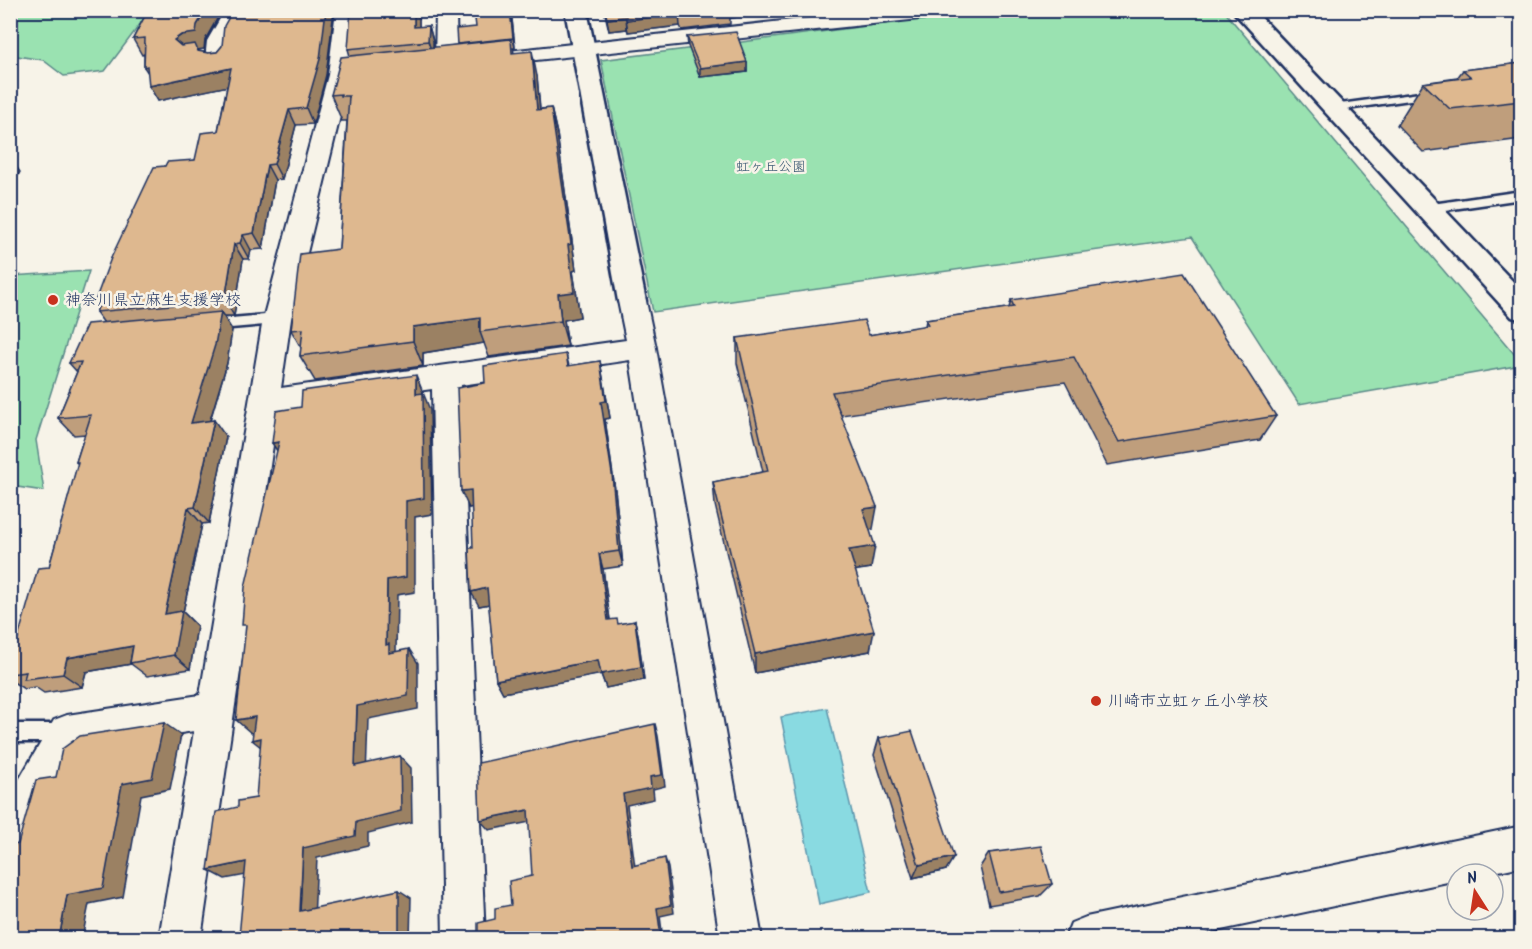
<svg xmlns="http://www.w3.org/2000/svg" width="1532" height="949" font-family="Kalam,'Klee One',sans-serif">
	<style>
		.green { fill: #9ae2b1; stroke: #5a8888; stroke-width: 1.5 }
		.water { fill: #89dae1; stroke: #5d96ad; stroke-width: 1.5 }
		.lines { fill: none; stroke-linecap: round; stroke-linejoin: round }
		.lane-casing { stroke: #1b2f5e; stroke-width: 5 }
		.street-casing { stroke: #1b2f5e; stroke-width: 4 }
		.secondary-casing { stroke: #1b2f5e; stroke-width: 5 }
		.lane { fill: #f7f3e8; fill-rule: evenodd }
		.street { fill: #f7f3e8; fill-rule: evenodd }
		.secondary { fill: #f7f3e8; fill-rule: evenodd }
		.wall { fill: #bf9e7b; stroke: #1b2f5e; stroke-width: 1.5 }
		.shaded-wall { fill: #9b8164; stroke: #1b2f5e; stroke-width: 1.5 }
		.building { fill: #deb88f; stroke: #1b2f5e; stroke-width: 1.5 }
		.poi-dot { fill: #c8321e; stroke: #f7f3e8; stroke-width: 2 }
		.labels { text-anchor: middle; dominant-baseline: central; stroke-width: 5; stroke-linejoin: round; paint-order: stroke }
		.far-park-label { font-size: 14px; fill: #34536f; stroke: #f7f3e8 }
		.poi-label { font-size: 16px; fill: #1b2f5e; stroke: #f7f3e8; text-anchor: start }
	</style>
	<rect width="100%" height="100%" fill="#f7f3e8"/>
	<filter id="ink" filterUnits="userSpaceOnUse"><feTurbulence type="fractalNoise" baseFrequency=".0167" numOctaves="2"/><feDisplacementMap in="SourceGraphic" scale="12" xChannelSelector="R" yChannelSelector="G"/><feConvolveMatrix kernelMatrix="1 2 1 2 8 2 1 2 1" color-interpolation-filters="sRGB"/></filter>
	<g filter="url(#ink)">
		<!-- green -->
		<g class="green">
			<polygon points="11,11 150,11 105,71 64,76 43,60 11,55"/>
			<polygon points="984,11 1224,11 1521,362 1521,365 1299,404 1192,237 653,312 601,60"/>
			<polygon points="89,271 36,440 44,491 11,486 11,276"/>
		</g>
		<!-- water -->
		<polygon class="water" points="827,708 871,892 819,904 781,717"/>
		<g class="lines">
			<!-- lane casing -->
			<g class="lane-casing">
				<g id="lane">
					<polygon points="1434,91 1439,94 1438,96 1333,111 1328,108 1333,105"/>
					<polygon points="1522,191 1522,199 1425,213 1419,209 1425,205"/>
					<polygon points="277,314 284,319 277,324 208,330 201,325 208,320"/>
					<polygon points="10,724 67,724 73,727 76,733 73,739 67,742 10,742"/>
				</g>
			</g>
			<!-- street casing -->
			<g class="street-casing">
				<g id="street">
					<polygon points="225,10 246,10 229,41 227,60 224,65 216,66 208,65 205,60 207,41"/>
					<polygon points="336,10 356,10 350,75 291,319 281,388 626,340 618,301 622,294 632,291 642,294 646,301 656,348 762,938 720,938 630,360 461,385 485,938 443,938 432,389 278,411 201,938 159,938 194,731 78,749 24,848 10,854 10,795 54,720 67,715 200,695 263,319 328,75"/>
					<polygon points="436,10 456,10 457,64 454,69 446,71 438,69 435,64"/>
					<polygon points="885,10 958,10 955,14 948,16 489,65 481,64 478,59 481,54 489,53"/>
					<polygon points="1522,826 1522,866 1485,874 1457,874 1457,880 1183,938 1065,938 1071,923 1086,917"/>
				</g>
			</g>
			<!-- secondary casing -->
			<g class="secondary-casing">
				<g id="secondary">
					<polygon points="565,10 587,10 646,301 642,308 632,311 622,308 618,301"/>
					<polygon points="1232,10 1254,10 1522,291 1522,320 1512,317"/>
				</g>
			</g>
			<!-- lane -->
			<use href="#lane" class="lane"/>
			<!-- street -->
			<use href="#street" class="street"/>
			<!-- secondary -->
			<use href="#secondary" class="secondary"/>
		</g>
		<!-- wall -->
		<g class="wall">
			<polygon points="148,10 222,10 205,40 204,49 198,49 199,51 208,53 217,52 222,46 233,10 334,10 326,75 313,124 296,125 282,179 275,180 263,249 251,250 249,259 243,259 234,316 223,316 232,330 227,363 210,421 226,437 209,523 202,524 183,612 197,626 190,669 147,676 131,664 86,672 82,687 44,693 35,687 24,689 10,680 10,653 18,638 49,567 78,464 76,462 85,434 74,435 58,418 77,372 69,363 104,323 96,312 98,306 95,301 165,166 195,160 218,131 227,86 158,101 148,73 144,67 144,54 142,55 133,39"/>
			<polygon points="419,10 419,27 429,26 433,41 433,48 457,45 476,27 511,10 515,48 513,48 514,53 537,76 540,109 551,108 557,134 576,270 573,271 580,317 564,320 568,346 489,357 484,343 423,353 423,366 315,381 300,356 301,348 291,330 339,249 347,121 342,121 331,95 350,56 348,49"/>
			<polygon points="604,10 778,10 778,13 730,18 730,24 682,30 680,26 628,32 627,29 609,31"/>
			<polygon points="687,37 747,62 747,72 700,77 688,46"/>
			<polygon points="1521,63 1521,139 1423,152 1397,125 1423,83 1457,78 1463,70"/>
			<polygon points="1011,300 1276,416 1260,440 1107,465 1065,382 841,415 873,529 870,530 871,568 855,570 870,651 755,673 715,505 713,482 763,472 737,363 737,338 869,335 925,326 926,320 1009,308"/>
			<polygon points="566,354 569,366 600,361 610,418 605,419 615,490 623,566 603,569 610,620 618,624 635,621 638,635 644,680 606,688 601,674 503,693 496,680 489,604 479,606 472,507 469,508 485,383"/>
			<polygon points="879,738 946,870 913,878 874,755"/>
			<polygon points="989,853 1052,884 1040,896 989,905 980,867"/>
		</g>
		<!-- shaded-wall -->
		<g class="shaded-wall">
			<polygon points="206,10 222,10 205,40 204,49 189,51 174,40 197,25"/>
			<polygon points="326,10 334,10 326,75 313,124 306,108"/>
			<polygon points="414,10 419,10 419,43 414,27"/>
			<polygon points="510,10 511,10 515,48 513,38"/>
			<polygon points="728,10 778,10 778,13 730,18 730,12"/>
			<polygon points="679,14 680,26 628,32 626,20"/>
			<polygon points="626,17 627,29 609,31 607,19"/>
			<polygon points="429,26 433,41 433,56 428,41"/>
			<polygon points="532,51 537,76 542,136 537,110"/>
			<polygon points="747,62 747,72 700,77 700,68"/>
			<polygon points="231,68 238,84 158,101 149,86"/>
			<polygon points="551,108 557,134 576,270 573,271 580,317 564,320 568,346 561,321 558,294"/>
			<polygon points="289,110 296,125 282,179 274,164"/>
			<polygon points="10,158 20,172 10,189"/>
			<polygon points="267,165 275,180 263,249 254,233"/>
			<polygon points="243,235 251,250 249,259 240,243"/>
			<polygon points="234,244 243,259 234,316 225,300"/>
			<polygon points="221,312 232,330 227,363 204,440 191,423"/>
			<polygon points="480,318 480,332 484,343 423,353 423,366 413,341 413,327"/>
			<polygon points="600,361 610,418 605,419 615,490 623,566 619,551 601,402"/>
			<polygon points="416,375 430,410 432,514 415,517 415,592 397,595 396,653 389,653 386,645 387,580 406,501 416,394"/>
			<polygon points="214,420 226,437 209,523 195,507"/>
			<polygon points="279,442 283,460 272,443"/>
			<polygon points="471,490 478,506 469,508 461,491"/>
			<polygon points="877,507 873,529 860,532 863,509"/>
			<polygon points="188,508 202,524 183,612 197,626 190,669 174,655 165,614"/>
			<polygon points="875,546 871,568 846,572 849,550"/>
			<polygon points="599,554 603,569 612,635 608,620"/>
			<polygon points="487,588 495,603 479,606 471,592"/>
			<polygon points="635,621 638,635 644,680 606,688 601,674"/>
			<polygon points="874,631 870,651 755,673 755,654"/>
			<polygon points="133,646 130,663 131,664 86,672 82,687 63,674 67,658"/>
			<polygon points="409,649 418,663 418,709 368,719 366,778 355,766 357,706"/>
			<polygon points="598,660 603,674 503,693 496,680"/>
			<polygon points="255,717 269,729 251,733 236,720"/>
			<polygon points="164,723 181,735 170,789 141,795 123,897 89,904 82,939 59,939 67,895 122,784"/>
			<polygon points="655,724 658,736 665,786 653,789 654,799 627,805 636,875 632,866 623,794 650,777"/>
			<polygon points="261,738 267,752 252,740"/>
			<polygon points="400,756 411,768 412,822 368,833 368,846 317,858 314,919 300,911 303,848 356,822"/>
			<polygon points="528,810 535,821 489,830 480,820"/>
			<polygon points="954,857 946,870 913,878 919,865"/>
			<polygon points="665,858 668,868 674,913 660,916 663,939 656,939 657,908"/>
			<polygon points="246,862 262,872 225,879 208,870"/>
			<polygon points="399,890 411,898 410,939 377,939"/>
		</g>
		<!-- building -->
		<g class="building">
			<polygon points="148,10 206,10 197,25 196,33 181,35 174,40 181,46 195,44 198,51 208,53 217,52 222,46 224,26 233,10 326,10 320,59 306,108 289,110 274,164 267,165 254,233 243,235 240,243 234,244 225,300 96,312 101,301 95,301 111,258 154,167 165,166 167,162 195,160 201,133 218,131 231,68 149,86 147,66 144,67 145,38 133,39"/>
			<polygon points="351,10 414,10 414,27 429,26 428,41 348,49"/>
			<polygon points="474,10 510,10 513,38 457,44 456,29 476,27"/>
			<polygon points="605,10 729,10 730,12 681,17 679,14 626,20 626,17 607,19"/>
			<polygon points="736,32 747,62 700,68 687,37"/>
			<polygon points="511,39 512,53 532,51 537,110 551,108 571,244 568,245 574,292 558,294 561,321 480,332 480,318 413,327 413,341 300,356 303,329 291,330 300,254 339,249 349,96 341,96 341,94 331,95 341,57"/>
			<polygon points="1521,63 1521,101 1450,109 1423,83 1471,77 1463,70"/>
			<polygon points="1184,273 1276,416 1119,442 1074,357 832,392 877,507 863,509 875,546 849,550 874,631 755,654 713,482 768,471 737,338 864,320 869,335 928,325 926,320 1014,307 1011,300"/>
			<polygon points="221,312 215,345 191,423 214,420 195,507 188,508 165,614 182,611 174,655 130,663 133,646 67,658 63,674 24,679 26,672 10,674 10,653 15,639 18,638 38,568 49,567 78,462 76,462 91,415 58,418 81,362 69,363 87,324"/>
			<polygon points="566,354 568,366 600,361 606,401 601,402 612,474 619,551 599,554 608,620 617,619 618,624 635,621 641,667 601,674 598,660 496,680 487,588 471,592 469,548 473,548 471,490 461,491 457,388 485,383 484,366"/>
			<polygon points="416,375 416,394 423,393 424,498 406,501 406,577 387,580 386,645 389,644 389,653 409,649 408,696 357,706 355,766 400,756 401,811 356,822 355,836 303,848 300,911 399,890 399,933 377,939 232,939 239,937 246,862 208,870 216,812 238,807 238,801 256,798 261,738 252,740 255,717 236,720 246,625 242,625 245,587 279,442 272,443 276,411 301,407 302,391"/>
			<polygon points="164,723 152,778 122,784 103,888 67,895 59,939 10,939 10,846 18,844 36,780 56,777 62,749 80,736"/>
			<polygon points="655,724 662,775 650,777 651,788 623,794 632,866 665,858 671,905 657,908 661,937 656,939 472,939 472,933 478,932 478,923 495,919 495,908 511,905 509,881 532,876 528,810 480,820 478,763"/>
			<polygon points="912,731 954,857 919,865 879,738"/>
			<polygon points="1041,846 1052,884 999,892 989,853"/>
		</g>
	</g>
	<!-- markers -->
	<g class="poi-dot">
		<circle cx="53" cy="300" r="6"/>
		<circle cx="1096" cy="701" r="6"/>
	</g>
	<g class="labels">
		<!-- far-park labels -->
		<g class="far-park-label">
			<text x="771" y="167">虹ヶ丘公園</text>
		</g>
		<!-- poi labels -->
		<g class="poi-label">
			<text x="65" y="300">神奈川県立麻生支援学校</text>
			<text x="1108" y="701">川崎市立虹ヶ丘小学校</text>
		</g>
	</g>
	<!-- margin -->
	<rect width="1532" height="949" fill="none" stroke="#f7f3e8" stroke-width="36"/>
	<rect x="18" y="18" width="1496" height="913" fill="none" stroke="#1b2f5e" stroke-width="2" filter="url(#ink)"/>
	<!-- north arrow -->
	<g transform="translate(1475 892) rotate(348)"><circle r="28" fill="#f7f3e8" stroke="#9fa5b1" stroke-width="1.5"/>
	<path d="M0-4.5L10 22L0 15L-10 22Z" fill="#c8321e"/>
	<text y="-9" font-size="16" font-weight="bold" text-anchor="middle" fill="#1b2f5e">N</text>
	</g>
</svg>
